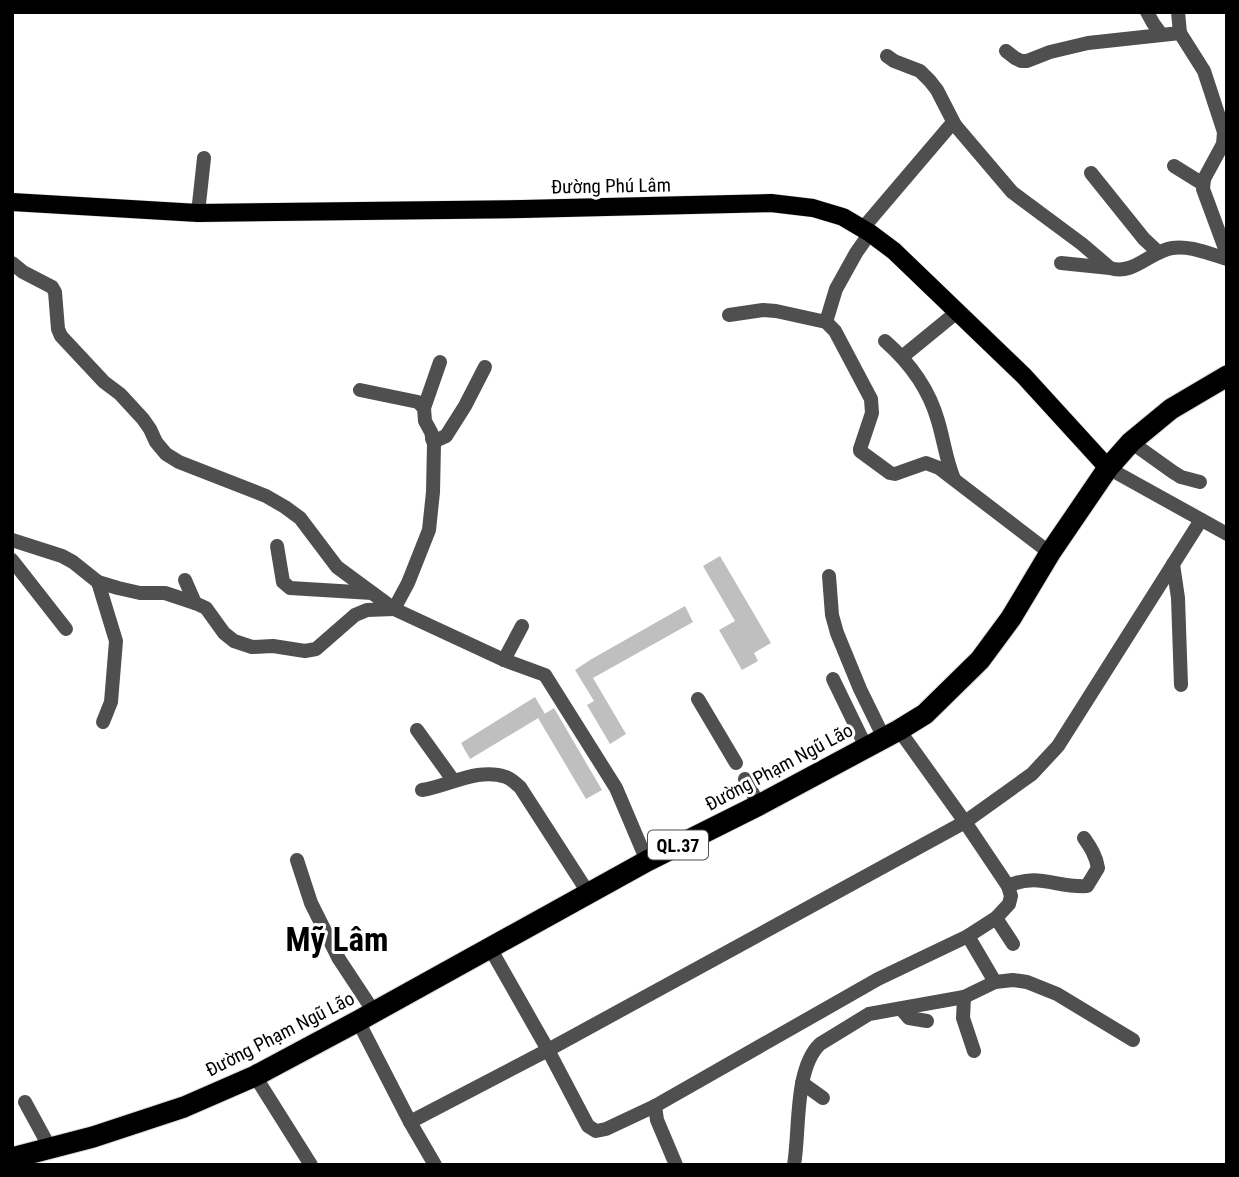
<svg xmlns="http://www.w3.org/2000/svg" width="1239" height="1177" font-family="'Roboto Condensed',sans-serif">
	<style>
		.building { fill: #bfbfbf }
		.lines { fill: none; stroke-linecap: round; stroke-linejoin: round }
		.major-casing { stroke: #dbdbdb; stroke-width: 19 }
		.highway-casing { stroke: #dbdbdb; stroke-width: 23 }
		.minor { stroke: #4f4f4f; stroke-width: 14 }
		.major { stroke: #000; stroke-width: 18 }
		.highway { stroke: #000; stroke-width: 21 }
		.labels { text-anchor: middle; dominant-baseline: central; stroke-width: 6; stroke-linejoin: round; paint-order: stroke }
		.shield { fill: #fff; stroke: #4c4c4c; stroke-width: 2 }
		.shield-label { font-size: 18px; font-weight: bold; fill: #000 }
		.street-label { font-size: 19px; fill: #000; stroke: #fff }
		.town-label { font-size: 33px; font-weight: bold; fill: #000; stroke: #fff }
	</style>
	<rect width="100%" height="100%" fill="#fff"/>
	<!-- building -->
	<g class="building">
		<polygon points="720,556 771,643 754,653 758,661 742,670 719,630 735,621 703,566"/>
		<polygon points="685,606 693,622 593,678 626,734 610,744 587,705 594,701 575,670 590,660"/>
		<polygon points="535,697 545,714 470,759 461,743"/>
		<polygon points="554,708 602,790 586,799 538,718"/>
	</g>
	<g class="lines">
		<!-- major casing -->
		<g class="major-casing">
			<polyline id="major" points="12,202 198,213 522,209 771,203 813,208 843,217 870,233 894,251 1024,376 1108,468"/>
		</g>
		<!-- highway casing -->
		<g class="highway-casing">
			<polyline id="highway" points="12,1158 93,1137 184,1107 255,1076 358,1021 647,861 759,805 899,730 925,714 980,660 1011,618 1050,553 1108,468 1131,442 1171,409 1227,376"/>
		</g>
		<!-- minor -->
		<g class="minor">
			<polyline points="1147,12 1153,23 1161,34"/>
			<polyline points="1178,12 1180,33 1204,71 1224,132 1223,144 1204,179 1203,189 1227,254"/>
			<polyline points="1006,51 1015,58 1021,61 1027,61 1050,52 1088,43 1180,33"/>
			<path d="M887 56 894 61 920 71 930 81 937 90 955 125 1012 192 1082 244 1110 268C1133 276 1151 251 1172 248 1190 245 1209 254 1227 259"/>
			<polyline points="1174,166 1203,184"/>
			<polyline points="1091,173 1144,239 1158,252"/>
			<polyline points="198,213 204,158"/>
			<polyline points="863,228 949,127 955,125"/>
			<polyline points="12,263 23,272 52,287 55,292 58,329 61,336 104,382 120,394 143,419 150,429 156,442 166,454 179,462 266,496 285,507 300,518 337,567 394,609 504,660 545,675 616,788 647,861"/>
			<polyline points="1061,263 1110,268"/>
			<polyline points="729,315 763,310 776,311 826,322 835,331 871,399 872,413 860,449 860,451 890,473 895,474 926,463 939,468 1050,553"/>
			<polyline points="826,322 836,289 856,253 870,233"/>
			<path d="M885 341C910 363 929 389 938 421 944 441 946 460 954 479"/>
			<polyline points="902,357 957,312"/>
			<polyline points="424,408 440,362"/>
			<polyline points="432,439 437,440 446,436 465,406 485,367"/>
			<polyline points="1131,442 1173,472 1181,477 1200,482"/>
			<polyline points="1108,468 1227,534"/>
			<polyline points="12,540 62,556 73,562 98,582 118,588 140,593 165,593 195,603 206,608 224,633 234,641 252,647 273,646 305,651 316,649 355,615 367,610 394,609 408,583 429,530 433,492 434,444 431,432 425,421 424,408 418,402 360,390"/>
			<polyline points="277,546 283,582 290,588 372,593"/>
			<polyline points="12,560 66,629"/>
			<polyline points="1173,564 1178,598 1181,685"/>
			<polyline points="829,576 832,615 837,633 860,689 884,738"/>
			<polyline points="185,580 195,603"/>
			<polyline points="98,582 116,641 111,702 103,722"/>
			<polyline points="504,660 522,626"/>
			<polyline points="833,679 866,747"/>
			<polyline points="698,699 736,763"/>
			<polyline points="417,730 453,780"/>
			<polyline points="745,779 759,805"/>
			<path d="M422 790C449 786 478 767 506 777 512 779 516 784 520 787L589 894"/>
			<polyline points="297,860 311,903 339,959 374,1012"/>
			<path d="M1008 886C1039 872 1056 888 1087 886L1098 868C1096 856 1091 848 1084 838"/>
			<polyline points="996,918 1013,944"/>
			<polyline points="968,936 995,982"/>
			<polyline points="490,948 548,1050 588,1126 596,1131 606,1129 655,1106 878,979 968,936 996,918 1009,904 1011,896 1008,886 965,822 899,730"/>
			<polyline points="964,997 963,1018 974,1051"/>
			<polyline points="901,1009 909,1018 927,1021"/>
			<polyline points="358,1021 410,1122 435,1165"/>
			<polyline points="255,1076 311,1165"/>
			<polyline points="802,1083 823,1098"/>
			<polyline points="25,1102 50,1148"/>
			<polyline points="655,1106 657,1120 676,1165"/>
			<polyline points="410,1122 548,1050 965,822 1032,774 1058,746 1201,520"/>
			<path d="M794 1165C800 1131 794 1069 820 1044L869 1014 964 997 995 982 1013 980 1027 982 1057 994 1133 1040"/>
		</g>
		<!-- major -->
		<use href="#major" class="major"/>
		<!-- highway -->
		<use href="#highway" class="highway"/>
	</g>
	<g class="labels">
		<!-- shield labels -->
		<rect class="shield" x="648" y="830.5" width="60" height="29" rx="5"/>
		<g class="shield-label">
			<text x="678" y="845">QL.37</text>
		</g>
		<!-- street labels -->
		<g class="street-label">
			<text transform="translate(611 186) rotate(-1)">Đường Phú Lâm</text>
			<text transform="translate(779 767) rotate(-28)">Đường Phạm Ngũ Lão</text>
			<text transform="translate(280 1034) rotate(-27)">Đường Phạm Ngũ Lão</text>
		</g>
		<!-- town labels -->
		<g class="town-label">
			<text x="337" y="939">Mỹ Lâm</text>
		</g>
	</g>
	<!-- border -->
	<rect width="1239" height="1177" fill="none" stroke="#000000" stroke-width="28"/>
</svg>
